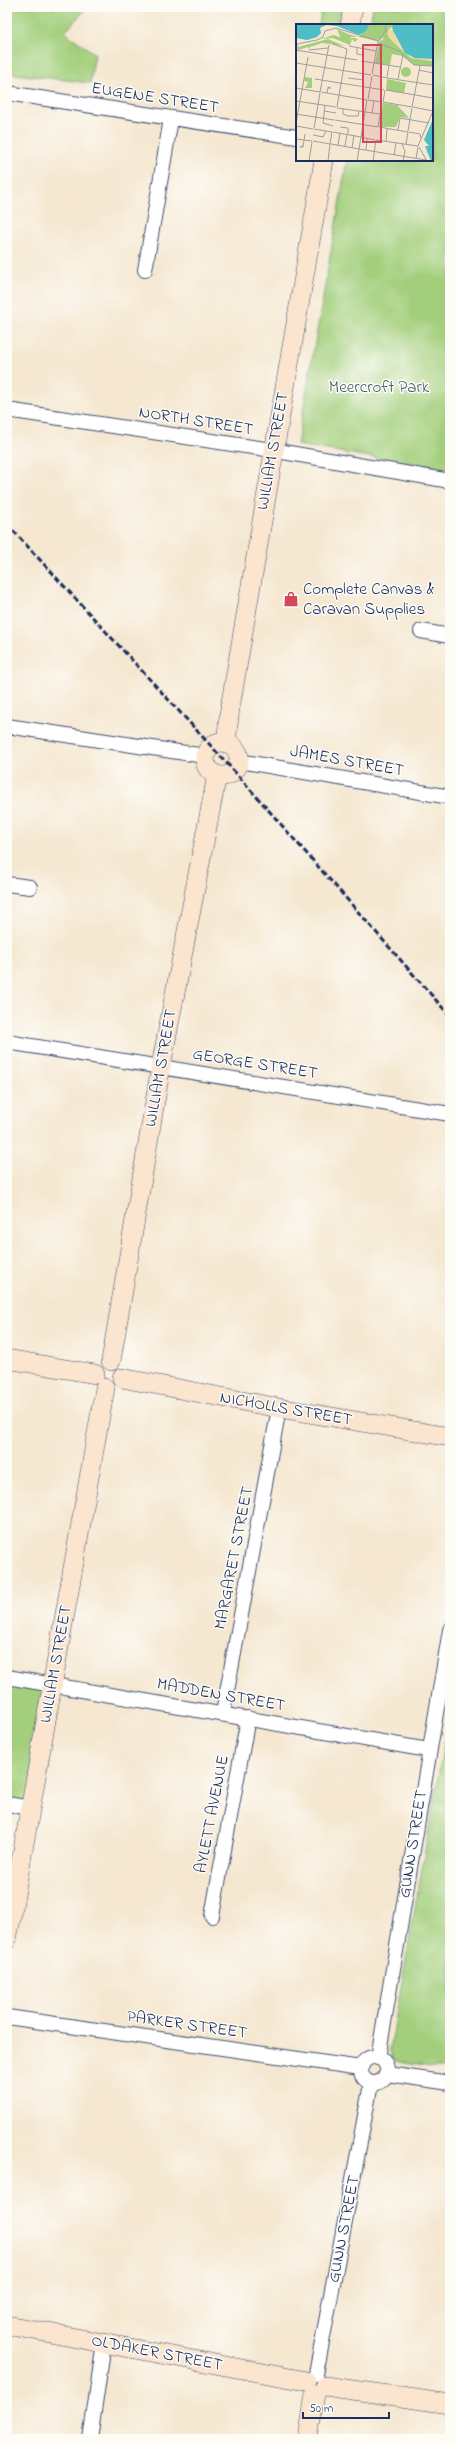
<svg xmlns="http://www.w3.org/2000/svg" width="457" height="2446" font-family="'Indie Flower',sans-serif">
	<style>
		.green { fill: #a3cf7c; stroke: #5f7f6d }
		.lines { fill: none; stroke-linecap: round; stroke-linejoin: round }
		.street-casing { stroke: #3c4b6f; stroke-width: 16 }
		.secondary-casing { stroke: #3c4b6f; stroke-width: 20 }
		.street { stroke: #fff; stroke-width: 14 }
		.secondary { stroke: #fbe5cf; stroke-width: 19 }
		.rail { stroke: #1b2f5e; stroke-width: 3; stroke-dasharray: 6 3; stroke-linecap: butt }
		.labels { text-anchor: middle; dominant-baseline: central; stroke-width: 3; stroke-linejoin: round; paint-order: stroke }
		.street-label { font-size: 17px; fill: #1b2f5e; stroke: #fdfcf7 }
		.park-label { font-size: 17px; fill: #445f67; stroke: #fdfcf7 }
		.poi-label { font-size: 17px; fill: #1b2f5e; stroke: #fdfcf7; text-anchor: start }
		.inset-road { fill: none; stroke: #9e9da2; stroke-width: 1 }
		.view { fill: #d1495b; fill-opacity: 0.15; stroke: #d1495b; stroke-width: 2 }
		.inset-edge { fill: none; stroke: #1b2f5e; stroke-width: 2 }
	</style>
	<rect width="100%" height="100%" fill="#fdfcf7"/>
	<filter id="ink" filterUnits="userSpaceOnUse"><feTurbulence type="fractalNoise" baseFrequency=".025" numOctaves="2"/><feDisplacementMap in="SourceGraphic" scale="8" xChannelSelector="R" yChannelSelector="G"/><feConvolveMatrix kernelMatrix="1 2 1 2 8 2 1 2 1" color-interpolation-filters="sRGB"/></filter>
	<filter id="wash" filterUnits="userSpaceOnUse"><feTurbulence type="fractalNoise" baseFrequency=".012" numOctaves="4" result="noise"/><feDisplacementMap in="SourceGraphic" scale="16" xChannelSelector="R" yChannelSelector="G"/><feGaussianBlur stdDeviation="0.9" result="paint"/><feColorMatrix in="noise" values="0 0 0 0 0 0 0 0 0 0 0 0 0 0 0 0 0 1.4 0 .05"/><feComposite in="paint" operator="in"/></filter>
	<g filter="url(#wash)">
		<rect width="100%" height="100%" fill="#f5e7d0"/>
		<!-- green -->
		<g class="green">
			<polygon points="7,7 51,7 53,10 53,7 85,7 84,11 65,32 95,54 90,83 7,73"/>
			<polygon points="322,7 346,7 343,25 319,25"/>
			<polygon points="373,7 450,7 450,470 297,445 347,160 432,160 432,25 370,25"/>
			<polygon points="7,1677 52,1684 31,1808 7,1804"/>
			<polygon points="450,1709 450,2070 398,2062 392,2058 390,2050"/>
		</g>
	</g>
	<g filter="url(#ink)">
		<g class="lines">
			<!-- street casing -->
			<g class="street-casing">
				<g id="street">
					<polyline points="7,93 297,137"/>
					<polyline points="145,270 171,119"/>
					<polyline points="7,410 272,450 450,481"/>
					<polyline points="421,631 450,636"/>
					<polyline points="7,726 205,756"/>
					<polyline points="239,761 450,797"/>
					<polyline points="7,884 30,887"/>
					<polyline points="7,1042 450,1114"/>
					<polyline points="7,1677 428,1750"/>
					<polyline points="223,1713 279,1408"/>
					<polyline points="7,1804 31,1808"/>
					<polyline points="212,1916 248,1718"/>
					<polyline points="7,2017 361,2068"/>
					<circle cx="374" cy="2070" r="13"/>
					<polyline points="378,2058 450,1630"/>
					<polyline points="387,2074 450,2083"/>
					<polyline points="316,2374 371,2084"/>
					<polyline points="90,2439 104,2343"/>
				</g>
			</g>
			<!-- secondary casing -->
			<g class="secondary-casing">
				<g id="secondary">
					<polyline points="350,25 353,7"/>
					<circle cx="222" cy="759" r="17"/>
					<polyline points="226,743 230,708 324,160"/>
					<polyline points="7,1359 95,1374"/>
					<polyline points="111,1361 161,1066 217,775"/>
					<polyline points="122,1378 279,1408 450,1437"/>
					<polyline points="7,1940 105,1388"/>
					<polyline points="7,2325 306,2381"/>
					<polyline points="325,2386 450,2404"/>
					<polyline points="308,2439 315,2394"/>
				</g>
			</g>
			<!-- street -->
			<use href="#street" class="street"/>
			<!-- secondary -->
			<use href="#secondary" class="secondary"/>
			<!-- rail -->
			<polyline class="rail" points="7,524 234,771 450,1016"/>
		</g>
	</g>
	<!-- icons -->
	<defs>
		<g id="shop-bare" transform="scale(1.2)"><path d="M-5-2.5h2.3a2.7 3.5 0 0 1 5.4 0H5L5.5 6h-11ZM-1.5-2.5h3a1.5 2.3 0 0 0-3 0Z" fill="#d1495b" stroke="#fdfcf7" stroke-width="2.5" paint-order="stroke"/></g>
	</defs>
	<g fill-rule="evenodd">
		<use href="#shop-bare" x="291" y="599"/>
	</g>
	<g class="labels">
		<!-- street labels -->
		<g class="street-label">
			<text transform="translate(155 98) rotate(9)">EUGENE STREET</text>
			<text transform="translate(196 421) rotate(9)">NORTH STREET</text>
			<text transform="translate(273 451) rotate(-80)">WILLIAM STREET</text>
			<text transform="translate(347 761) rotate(10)">JAMES STREET</text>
			<text transform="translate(255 1064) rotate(9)">GEORGE STREET</text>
			<text transform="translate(161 1068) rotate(-80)">WILLIAM STREET</text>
			<text transform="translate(286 1409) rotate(10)">NICHOLLS STREET</text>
			<text transform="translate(234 1558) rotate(-79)">MARGARET STREET</text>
			<text transform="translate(56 1664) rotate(-80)">WILLIAM STREET</text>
			<text transform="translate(221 1695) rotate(10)">MADDEN STREET</text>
			<text transform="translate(212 1814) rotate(-79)">AYLETT AVENUE</text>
			<text transform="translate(413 1844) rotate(-81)">GUNN STREET</text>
			<text transform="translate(187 2025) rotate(8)">PARKER STREET</text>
			<text transform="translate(344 2229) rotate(-79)">GUNN STREET</text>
			<text transform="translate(157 2353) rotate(11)">OLDAKER STREET</text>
		</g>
		<!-- park labels -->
		<g class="park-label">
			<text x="379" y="387">Meercroft Park</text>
		</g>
		<!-- poi labels -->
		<g class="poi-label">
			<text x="303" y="589">Complete Canvas &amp;<tspan x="303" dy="20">Caravan Supplies</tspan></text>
		</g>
	</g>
	<!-- overview -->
	<g transform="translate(296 24)">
		<rect width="137" height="137" fill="#f5e7d0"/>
		<path d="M72 0H100L92 6 97 18 115 34 137 37V42L118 41 106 32 96 30 94 41 79 39 84 16 86 17 88 13 82 17 63 13ZM41 5 52 10 62 13H55L53 17 45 15ZM38 11 53 17 55 14H58L62 15 59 18 56 15 54 21 37 14 25 15ZM32 15 48 22 26 19 14 23 13 25 12 23 2 26V23ZM105 48a5 5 0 1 1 10 0a5 5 0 1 1-10 0ZM9 53 16 54V64H9L12 58 8 57ZM91 55 110 59 108 69 90 66ZM87 79 101 81 113 94 104 93 100 103H83Z" fill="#a3cf7c"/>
		<path d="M96 5 103 21 116 33 135 35 137 37 115 34 93 14 91 9Z" fill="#eeda9e"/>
		<path d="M0 0H72L73 1 70 7 63 11 41 2 30 1 24 4 25 9 21 13 11 16 0 14ZM100 0H137V35L119 34 109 29 97 7 96 2ZM137 95V137H135L129 122H133L128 116Z" fill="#4fbdc5"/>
		<path class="inset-road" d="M82 19 103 27 118 41 137 42M37 20 51 25 41 83M53 22 80 27M61 24V30L67 31M0 26 61 36M13 26 32 24M1 27V20L21 16 27 13 29 7 40 4 82 17M65 37 104 43M0 39 75 51M123 46 137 49M76 50 82 18 90 6 89 0M77 51 91 54M91 53 93 41M52 54 68 56M91 54 137 61M19 55 88 66M102 55 107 31M137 63V82M0 64 24 68M90 66 137 74M24 68 33 21M25 68 71 76M31 69 32 64V63L35 64H32M72 75 76 52M72 76 86 78M0 77 40 83M87 78 116 83M87 78 89 66M29 81 27 99 37 102M116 83 124 42M117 83 137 87M41 84 84 90M47 84V90L52 92H62L63 87M28 87 40 89M76 89 78 77M0 90 38 96M39 96 82 103M0 99 12 33M0 102 17 105M44 103 52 104V110M82 103 86 79M83 103 112 108M18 104 24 69M18 105 36 108M102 106 104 94 133 99M112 107 116 84M37 108 65 113 71 76M113 108 124 110 125 114M17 111 27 113 30 107M0 115 16 117M80 116 122 122M17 117 34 120M90 117 91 105M34 120 36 108M35 120 63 125M106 120 109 127 107 137M110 120 112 108M42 121 44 109M7 122 4 123H7L9 110M49 122 51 110M122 122 137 87M123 123 131 137M56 124 58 111M63 125 130 136M70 126 71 114M98 131 100 119M120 135 122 123M13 137 16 118M32 137 34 120M61 137 65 113 79 116M77 137 80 116"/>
		<path class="view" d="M67 21H85V118H67Z"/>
		<rect width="137" height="137" class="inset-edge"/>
	</g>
	<!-- margin -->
	<rect width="457" height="2446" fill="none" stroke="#fdfcf7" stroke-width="24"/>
	<!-- scale -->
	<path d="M303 2412v6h86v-6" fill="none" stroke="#1b2f5e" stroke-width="2"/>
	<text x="309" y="2412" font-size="12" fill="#1b2f5e" stroke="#fdfcf7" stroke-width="3" paint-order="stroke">50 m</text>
</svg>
